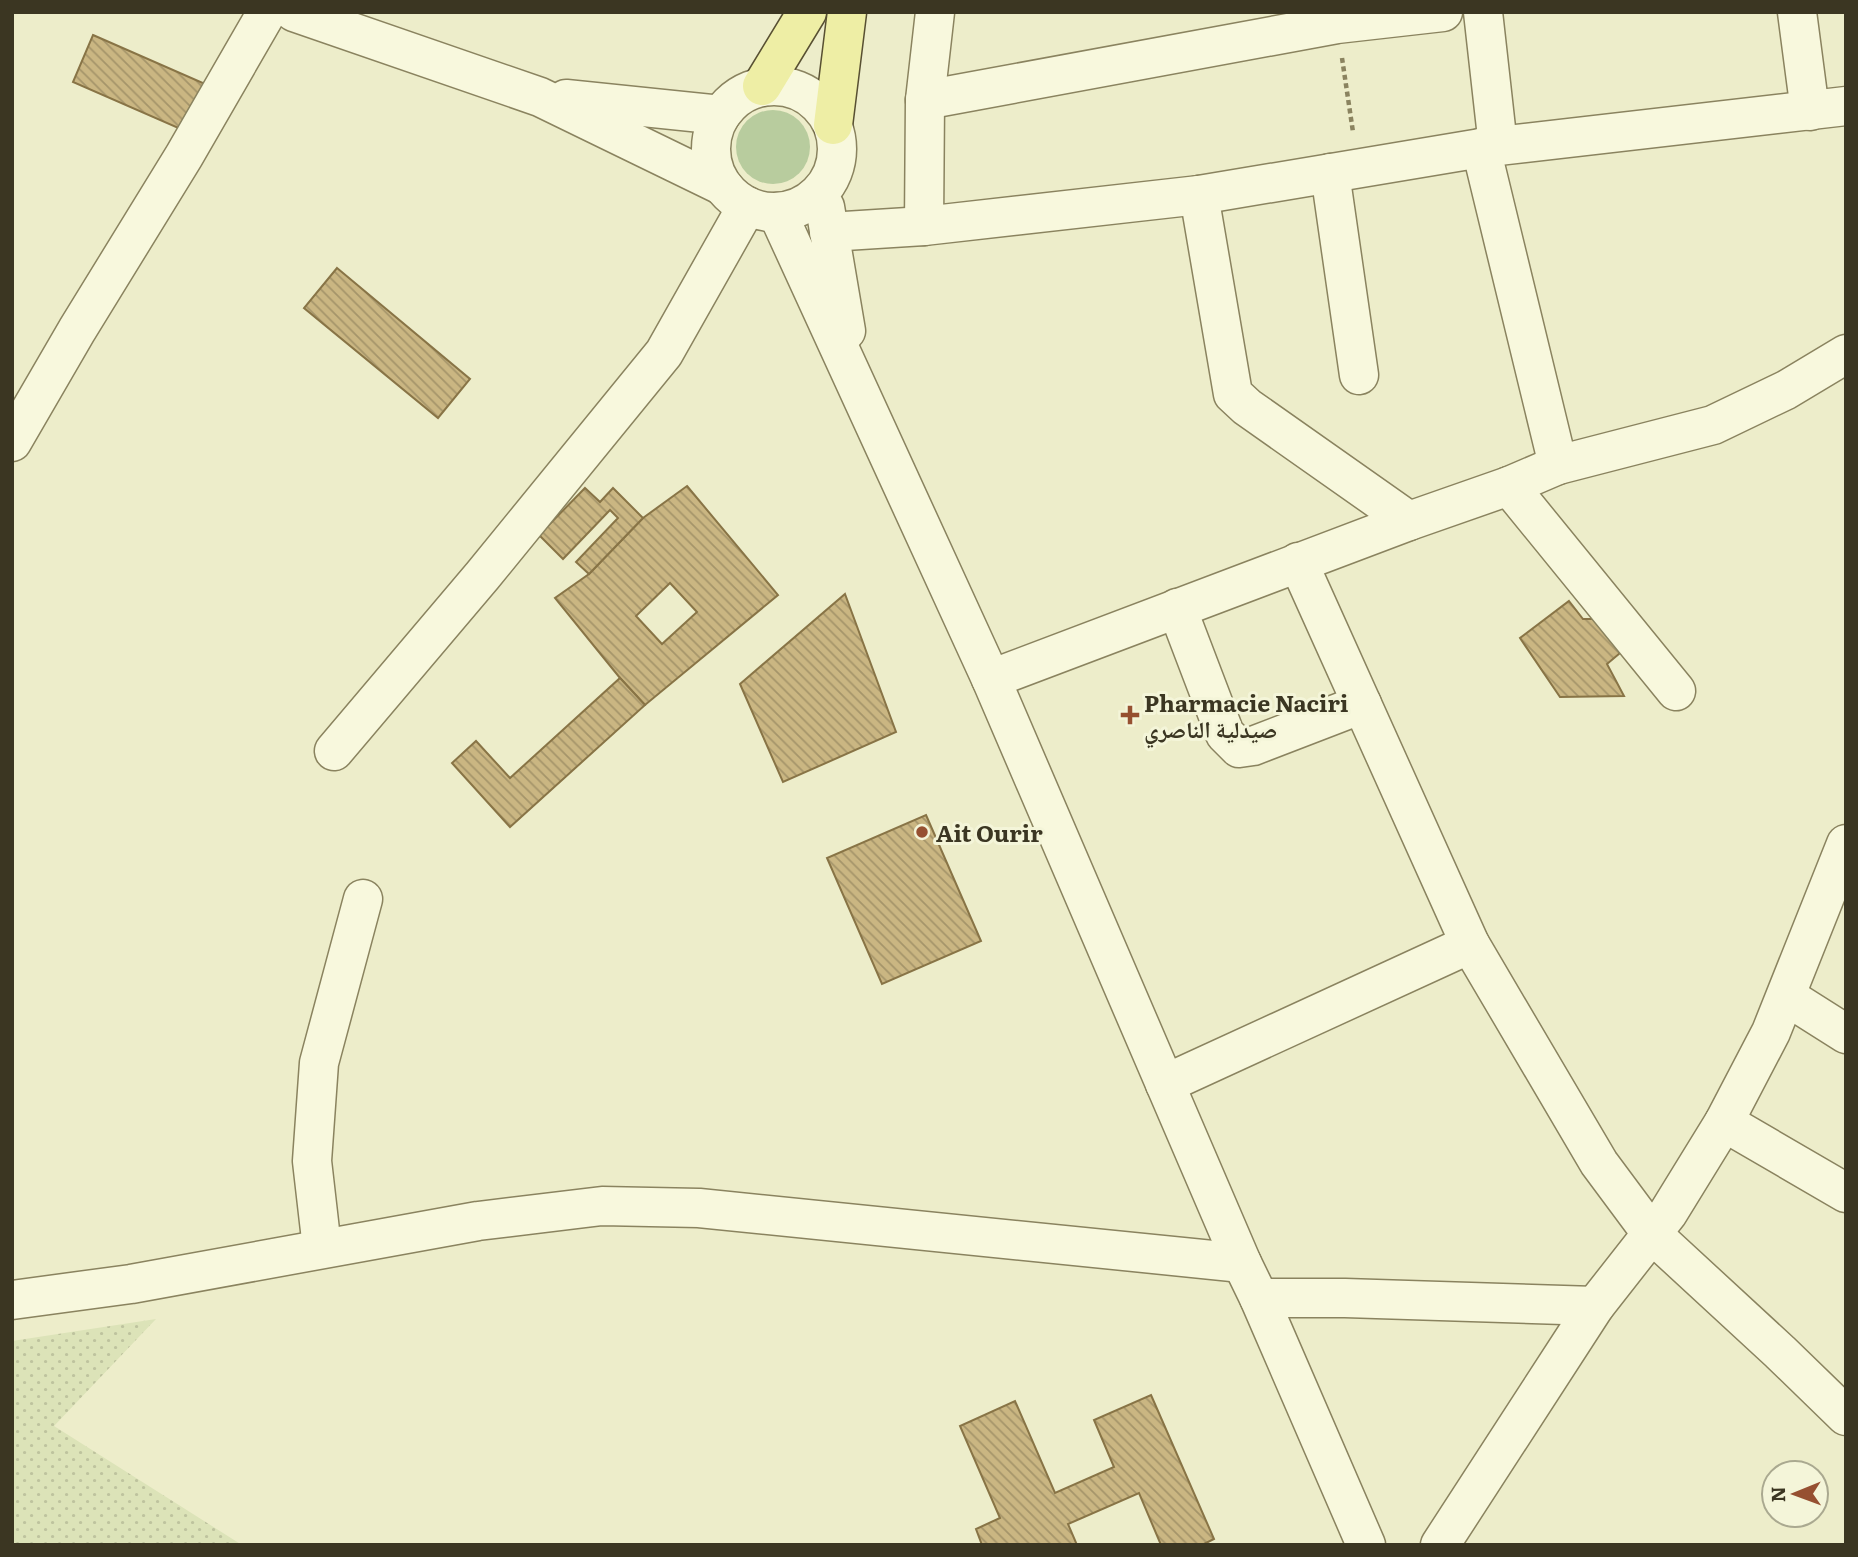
<svg xmlns="http://www.w3.org/2000/svg" width="1858" height="1557" font-family="Literata,'Noto Naskh Arabic',serif">
	<style>
		.farmland { fill: url(#farmland-dots) }
		.park { fill: #b8cc9e }
		.building { fill: url(#building-back-hatch); stroke: #887446; stroke-width: 2; fill-rule: evenodd }
		.lines { fill: none; stroke-linecap: round; stroke-linejoin: round }
		.minor-casing { stroke: #8a835f; stroke-width: 41 }
		.major-casing { stroke: #585032; stroke-width: 41 }
		.path { stroke: #8a835f; stroke-width: 4.5; stroke-dasharray: 5 3.5; stroke-linecap: butt }
		.minor { stroke: #f8f8dd; stroke-width: 38 }
		.major { stroke: #eeeea5; stroke-width: 38 }
		.poi-dot { fill: #965031; stroke: #f4f5d9; stroke-width: 2.5 }
		.labels { text-anchor: middle; dominant-baseline: central; stroke-width: 6; stroke-linejoin: round; paint-order: stroke }
		.poi-label { font-size: 23px; font-weight: bold; fill: #3b3622; stroke: #f4f5d9; text-anchor: start }
	</style>
	<defs>
		<pattern id="farmland-dots" width="8" height="8" patternUnits="userSpaceOnUse" patternTransform="scale(1.75)"><rect width="8" height="8" fill="#dce3b8"/><path d="M2 2h.1M6 6h.1" fill="none" stroke="#bec39e" stroke-width="1.8" stroke-linecap="round"/></pattern>
		<pattern id="building-back-hatch" width="6" height="6" patternUnits="userSpaceOnUse" patternTransform="scale(1.75)"><rect width="6" height="6" fill="#cab682"/><path d="M-1 5l2 2M0 0l6 6M5-1l2 2" fill="none" stroke="#a5956a"/></pattern>
	</defs>
	<rect width="100%" height="100%" fill="#ededca"/>
	<!-- farmland -->
	<polygon class="farmland" points="156,1319 54,1426 242,1545 12,1545 12,1341"/>
	<!-- park -->
	<circle class="park" cx="773" cy="147" r="37"/>
	<!-- building -->
	<g class="building">
		<polygon points="93,35 212,87 192,134 73,82"/>
		<polygon points="337,268 470,379 438,418 304,308"/>
		<path d="M687 486 778 595 645 705 620 678 555 598 589 574 643 518ZM670 583 697 612 662 644 636 616Z"/>
		<polygon points="585,488 600,502 613,488 643,518 589,574 576,562 618,518 610,510 563,559 539,535"/>
		<polygon points="845,594 896,732 783,782 740,684"/>
		<polygon points="1569,601 1583,619 1609,619 1632,643 1607,664 1624,696 1560,697 1520,638"/>
		<polygon points="620,678 645,705 510,827 452,763 476,741 510,778"/>
		<polygon points="926,815 981,941 882,984 827,858"/>
		<polygon points="1151,1395 1214,1539 1202,1545 1161,1545 1139,1493 1068,1524 1077,1545 982,1545 976,1529 1000,1518 960,1426 1015,1401 1055,1493 1114,1467 1094,1420"/>
	</g>
	<g class="lines">
		<!-- minor casing -->
		<g class="minor-casing">
			<g id="minor">
				<polyline points="294,12 540,97 723,186"/>
				<polyline points="1483,12 1498,146"/>
				<polyline points="1797,12 1810,111"/>
				<circle cx="774" cy="149" r="63"/>
				<polyline points="566,99 721,115"/>
				<polyline points="925,100 1337,24 1443,12"/>
				<polyline points="1481,148 1558,465"/>
				<polyline points="1330,173 1359,375"/>
				<polyline points="1199,195 1233,394 1247,407 1409,521"/>
				<polyline points="825,207 846,331"/>
				<polyline points="777,212 991,679 1242,1263 1259,1298 1366,1545"/>
				<polyline points="924,226 925,100 935,12"/>
				<polyline points="829,232 924,226 1199,195 1481,148 1846,106"/>
				<polyline points="12,442 77,330 184,156 267,12"/>
				<polyline points="1509,486 1676,691"/>
				<polyline points="1298,562 1470,944 1599,1163 1651,1233 1780,1352 1846,1416"/>
				<polyline points="1177,608 1225,734 1239,748 1253,746 1362,704"/>
				<polyline points="991,679 1409,521 1509,486 1558,465 1713,425 1786,390 1846,354"/>
				<polyline points="334,751 483,575 664,353 747,206"/>
				<polyline points="1786,996 1846,1034"/>
				<polyline points="1165,1084 1470,944"/>
				<polyline points="1724,1122 1846,1193"/>
				<polyline points="322,1248 312,1161 319,1063 363,899"/>
				<polyline points="1259,1298 1345,1298 1595,1306"/>
				<polyline points="12,1300 131,1284 478,1221 602,1206 699,1208 1242,1263"/>
				<polyline points="1440,1545 1595,1306 1668,1213 1724,1122 1771,1032 1846,844"/>
			</g>
		</g>
		<!-- major casing -->
		<g class="major-casing">
			<g id="major">
				<polyline points="762,86 807,12"/>
				<polyline points="833,125 847,12"/>
			</g>
		</g>
		<!-- path -->
		<polyline class="path" points="1342,58 1353,132"/>
		<!-- minor -->
		<use href="#minor" class="minor"/>
		<!-- major -->
		<use href="#major" class="major"/>
	</g>
	<!-- markers -->
	<g class="poi-dot">
		<path d="M1126.5 704.5h7v7h7v7h-7v7h-7v-7h-7v-7h7z"/>
		<circle cx="922" cy="832" r="7"/>
	</g>
	<g class="labels">
		<!-- poi labels -->
		<g class="poi-label">
			<text x="1144" y="702">Pharmacie Naciri<tspan x="1144" dy="26">صيدلية الناصري</tspan></text>
			<text x="936" y="832">Ait Ourir</text>
		</g>
	</g>
	<!-- border -->
	<rect width="1858" height="1557" fill="none" stroke="#3b3622" stroke-width="28"/>
	<!-- north arrow -->
	<g transform="translate(1795 1494) rotate(269)"><circle r="33" fill="#f4f5d9" stroke="#aaa990" stroke-width="2"/>
	<path d="M0-5L12 26L0 18L-12 26Z" fill="#965031"/>
	<text y="-10" font-size="19" font-weight="bold" text-anchor="middle" fill="#3b3622">N</text>
	</g>
</svg>
